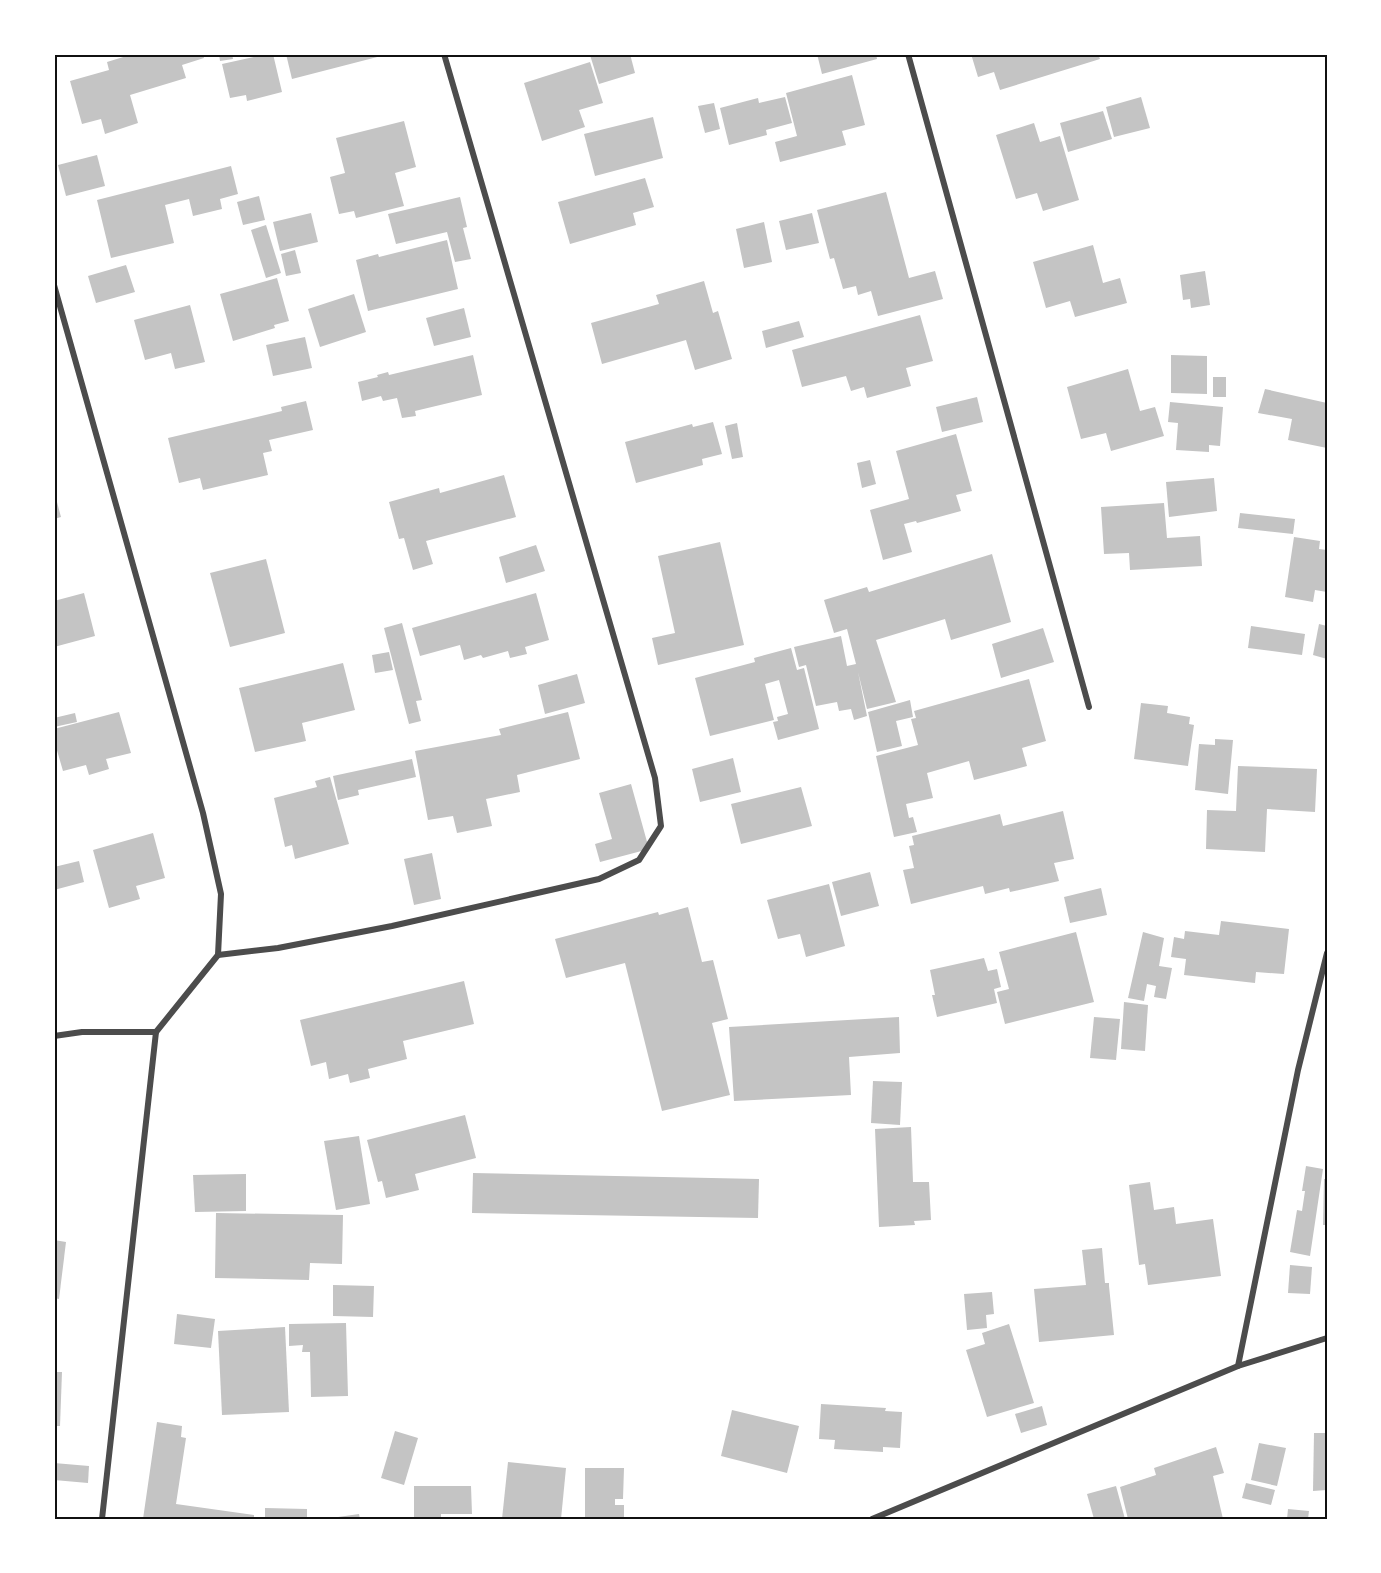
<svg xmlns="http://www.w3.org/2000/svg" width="1381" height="1573" font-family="'PT Sans Narrow',sans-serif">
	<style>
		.building { fill: #c4c4c4 }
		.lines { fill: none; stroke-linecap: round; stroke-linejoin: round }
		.minor { stroke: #4c4c4c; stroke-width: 6 }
		.neatline { fill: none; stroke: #111; stroke-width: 2 }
	</style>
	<rect width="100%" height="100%" fill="#fff"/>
	<!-- building -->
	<g class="building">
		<polygon points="133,54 135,57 145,54 203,54 204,58 182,65 186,78 130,95 138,123 105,134 101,119 82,124 70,81 109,70 107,62"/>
		<polygon points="219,54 232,54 233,59 220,61"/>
		<polygon points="268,54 273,54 282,92 247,101 246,95 230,98 222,64"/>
		<polygon points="286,54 385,54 385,55 292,79"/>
		<polygon points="595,54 630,54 635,73 599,84 590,55"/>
		<polygon points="817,54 876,54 877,59 822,74"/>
		<polygon points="971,54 1098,54 1100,59 1000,90 994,72 978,77"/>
		<polygon points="590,62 603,103 579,110 585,127 542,141 524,83"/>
		<polygon points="852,75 865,125 842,131 846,145 780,162 775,142 797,136 786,93"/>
		<polygon points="785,97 792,123 766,130 767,135 729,145 720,108 758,98 759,103"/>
		<polygon points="1141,97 1150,128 1114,137 1106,107"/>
		<polygon points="714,103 720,129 705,133 698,106"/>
		<polygon points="1103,111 1112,139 1068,152 1060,123"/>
		<polygon points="653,117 663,158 595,176 584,134"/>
		<polygon points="404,121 416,167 395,173 404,206 356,218 354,211 339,214 330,177 345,173 336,138"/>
		<polygon points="1034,123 1040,142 1060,136 1079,200 1043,211 1037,193 1016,199 996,135"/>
		<polygon points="97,155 105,186 66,196 58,165"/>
		<polygon points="231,166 238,194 220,199 222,209 193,216 189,199 165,205 174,243 111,258 97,200"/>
		<polygon points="645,178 654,207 633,213 636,225 570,244 558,202"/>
		<polygon points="886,192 909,278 935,271 943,299 878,316 871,291 858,295 856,286 843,289 834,258 830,259 817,210"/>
		<polygon points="259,196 265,220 243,225 237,202"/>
		<polygon points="460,197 467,227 463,228 471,259 455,262 447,232 396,244 388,214"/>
		<polygon points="311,213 318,242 280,251 273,222"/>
		<polygon points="812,213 819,243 786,250 779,221"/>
		<polygon points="764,222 772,262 744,268 736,229"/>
		<polygon points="266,225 281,273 266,278 251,230"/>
		<polygon points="447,240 458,289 368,311 356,260 378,254 379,257"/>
		<polygon points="1093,245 1103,283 1120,278 1127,303 1075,317 1070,301 1046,308 1033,262"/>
		<polygon points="295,250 301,273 286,276 281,254"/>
		<polygon points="126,265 135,292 96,303 88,276"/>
		<polygon points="1205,271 1210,305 1191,308 1190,299 1183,300 1180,275"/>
		<polygon points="277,278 289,321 274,325 275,328 233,341 220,294"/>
		<polygon points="704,281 713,313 718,311 732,359 695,370 686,340 602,364 591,323 659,304 656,295"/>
		<polygon points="354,294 366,332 320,347 308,309"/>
		<polygon points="190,305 205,362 175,369 171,353 145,360 134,320"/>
		<polygon points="464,308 471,337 434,346 426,318"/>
		<polygon points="920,315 933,361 906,368 911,386 867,398 864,387 851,391 846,376 802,387 792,350"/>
		<polygon points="799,321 804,337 766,348 762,331"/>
		<polygon points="305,337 312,368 273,376 266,345"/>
		<polygon points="473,355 482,395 415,411 416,416 402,418 397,398 383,401 381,396 362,401 358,382 378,377 377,375 388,372 389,375"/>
		<polygon points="1171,355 1207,356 1207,394 1171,393"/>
		<polygon points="1128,369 1140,411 1155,407 1164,436 1111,451 1106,433 1081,439 1067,387"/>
		<rect x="1213" y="377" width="13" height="20"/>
		<polygon points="1265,389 1327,403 1327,448 1288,440 1292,419 1258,413"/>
		<polygon points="977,397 983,422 942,432 936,407"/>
		<polygon points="306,401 313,430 269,440 272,451 263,453 268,475 203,490 200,478 179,483 168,438 282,411 281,407"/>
		<polygon points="1170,402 1223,407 1220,446 1209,445 1209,452 1176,450 1178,423 1168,422"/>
		<polygon points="713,422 722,454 702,459 703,465 636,483 625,442 692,424 693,427"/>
		<polygon points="737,423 743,457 732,459 725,426"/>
		<polygon points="956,434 972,491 956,495 961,511 917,523 916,521 904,524 912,552 883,560 870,510 909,499 896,451"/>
		<polygon points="870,460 876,484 862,488 857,463"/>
		<polygon points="504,475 516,517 426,541 433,564 413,570 404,538 399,539 389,502 439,488 440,493"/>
		<polygon points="1214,478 1217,511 1169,517 1166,482"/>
		<polygon points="54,491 61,517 54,519"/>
		<polygon points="1164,503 1167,538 1200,536 1202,566 1130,570 1129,553 1104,554 1101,507"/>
		<polygon points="1240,513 1295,519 1293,534 1238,528"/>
		<polygon points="1294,537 1320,541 1319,549 1327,550 1327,592 1315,590 1313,602 1285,597"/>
		<polygon points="720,542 744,645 658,665 652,638 675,633 658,556"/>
		<polygon points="536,545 545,571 506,583 499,557"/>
		<polygon points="992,554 1011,622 951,640 945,619 876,640 896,702 867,709 858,672 867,716 854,720 851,709 839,711 837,702 816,706 806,665 799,667 794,647 841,636 847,666 856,664 847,629 834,633 824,600 867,587 869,592"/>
		<polygon points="266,559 285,633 230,647 210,573"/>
		<polygon points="84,593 95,636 54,647 54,601"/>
		<polygon points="536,593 549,640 525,647 527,654 510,658 508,651 483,658 481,655 464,660 460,645 420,656 412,628"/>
		<polygon points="402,623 422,700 416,701 421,721 409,724 384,628"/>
		<polygon points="1319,624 1327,626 1327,659 1313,655"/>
		<polygon points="1251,626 1305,634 1302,655 1248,648"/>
		<polygon points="1043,628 1054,662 1001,678 992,644"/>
		<polygon points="791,648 797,670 804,668 819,729 778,740 773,722 778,721 777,717 788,714 779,680 765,684 774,720 710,736 695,678 755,662 754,658"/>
		<polygon points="389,652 393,670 375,673 372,655"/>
		<polygon points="343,663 355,710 302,723 306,741 255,752 239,688"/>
		<polygon points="577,674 585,703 545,714 538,685"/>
		<polygon points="1029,679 1046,741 1022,748 1027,766 974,780 969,761 927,773 933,798 906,804 909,818 913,817 917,832 894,837 876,756 918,745 911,719 916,718 914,711"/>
		<polygon points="910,700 913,717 896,721 902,746 877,752 868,712"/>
		<polygon points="1141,703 1168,706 1167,713 1190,717 1189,724 1194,725 1188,766 1134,759"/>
		<polygon points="119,712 131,753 106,759 109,769 89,775 86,765 63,771 54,740 54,729"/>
		<polygon points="568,712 580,759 517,775 520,792 486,799 492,826 457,833 453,816 428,820 415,751 501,735 499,729"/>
		<polygon points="75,713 77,722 54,727 54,718"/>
		<polygon points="1215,739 1233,740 1228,794 1195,790 1199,744 1215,745"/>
		<polygon points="733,758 741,792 700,802 692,769"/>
		<polygon points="412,759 416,777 358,790 359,795 338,800 333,776"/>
		<polygon points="1238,766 1317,769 1315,812 1267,809 1265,852 1206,849 1207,810 1236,811"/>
		<polygon points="330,777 349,844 295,859 292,845 285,847 274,798 317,787 315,781"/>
		<polygon points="631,784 649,849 600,862 595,844 612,839 599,793"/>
		<polygon points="801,787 812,826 741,844 731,804"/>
		<polygon points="1063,811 1074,859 1054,863 1059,881 1010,892 1009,888 985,894 983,886 911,904 903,870 914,868 909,846 914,845 912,836 1000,814 1003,826"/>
		<polygon points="153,833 165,878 136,886 140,899 109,908 93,850"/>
		<polygon points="432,853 441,899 414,905 404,859"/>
		<polygon points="79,861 84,882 54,890 54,867"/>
		<polygon points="870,872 879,906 841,916 832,882"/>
		<polygon points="829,884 845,946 806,957 800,934 778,939 767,900"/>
		<polygon points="1101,888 1107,915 1070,923 1064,897"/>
		<polygon points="688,907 702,962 713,960 728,1019 712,1023 730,1095 662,1111 625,963 566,978 555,939 658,912 659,915"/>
		<polygon points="1221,921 1289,929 1284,974 1256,972 1255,983 1184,975 1186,959 1171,957 1174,937 1184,939 1185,931 1219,935"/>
		<polygon points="1076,932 1094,1002 1005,1024 997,992 1009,989 999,952"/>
		<polygon points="1143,932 1164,938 1159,966 1172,968 1166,999 1154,997 1156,986 1147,984 1144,1001 1128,998"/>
		<polygon points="984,958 988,971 997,969 1001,987 994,989 997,1003 937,1017 932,995 935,995 930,970"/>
		<polygon points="464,981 474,1024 403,1041 407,1059 368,1069 370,1078 350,1083 348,1074 329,1079 326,1062 311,1066 300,1020"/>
		<polygon points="1124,1002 1148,1005 1145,1051 1121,1049"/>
		<polygon points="899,1017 900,1053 849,1057 851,1095 734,1101 729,1027"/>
		<polygon points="1094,1017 1120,1019 1116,1060 1090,1058"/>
		<polygon points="873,1081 902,1082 900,1125 871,1123"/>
		<polygon points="465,1115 476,1158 415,1174 419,1190 386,1198 382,1181 378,1182 367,1140"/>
		<polygon points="911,1127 913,1182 929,1182 931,1220 914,1221 915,1225 879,1227 875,1129"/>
		<polygon points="359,1136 370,1204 336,1210 324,1141"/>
		<polygon points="1306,1166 1323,1169 1310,1256 1290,1252 1297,1210 1302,1211 1305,1191 1302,1191"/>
		<polygon points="473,1173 759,1179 758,1218 472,1213"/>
		<polygon points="246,1174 246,1211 195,1212 193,1175"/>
		<polygon points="1324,1179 1327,1179 1327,1225 1323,1225"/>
		<polygon points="1150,1182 1154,1210 1174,1207 1176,1224 1213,1219 1221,1276 1148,1285 1145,1264 1139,1265 1129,1185"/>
		<polygon points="216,1213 343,1215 342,1264 310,1263 309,1280 215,1278"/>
		<polygon points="54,1240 66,1242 59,1299 54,1298"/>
		<polygon points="1102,1248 1105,1283 1109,1283 1109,1286 1114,1335 1039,1342 1034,1289 1086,1285 1082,1250"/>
		<polygon points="1290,1265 1312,1267 1310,1294 1288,1293"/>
		<polygon points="333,1285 374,1286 373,1317 333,1316"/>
		<polygon points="992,1292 994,1314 986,1315 987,1328 967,1330 964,1294"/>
		<polygon points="177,1314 215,1319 211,1348 174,1344"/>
		<polygon points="346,1323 348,1396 311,1397 310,1352 302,1352 303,1345 289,1346 289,1324"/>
		<polygon points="1009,1324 1034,1403 987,1417 966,1350 985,1344 982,1333"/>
		<polygon points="285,1327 289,1412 222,1415 218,1331"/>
		<polygon points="54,1372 62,1372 60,1426 54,1426"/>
		<polygon points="821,1404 886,1408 885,1411 902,1412 900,1448 883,1447 883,1452 834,1449 835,1440 819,1439"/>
		<polygon points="1042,1406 1047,1425 1021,1433 1015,1414"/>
		<polygon points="732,1410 799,1426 787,1473 721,1456"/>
		<polygon points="157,1422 182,1426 181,1437 186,1438 176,1504 254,1515 254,1519 143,1519"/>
		<polygon points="395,1431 418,1438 404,1485 381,1478"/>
		<polygon points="1314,1433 1327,1433 1327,1490 1313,1491"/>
		<polygon points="1259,1443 1286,1448 1277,1486 1251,1480"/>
		<polygon points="1216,1447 1224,1473 1213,1476 1223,1519 1128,1519 1120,1487 1156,1475 1154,1468"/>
		<polygon points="508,1462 566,1468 561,1519 502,1519"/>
		<polygon points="54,1463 89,1466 88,1483 54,1480"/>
		<polygon points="585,1468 624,1468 623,1499 615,1499 615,1505 624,1505 624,1519 585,1519"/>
		<polygon points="1246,1483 1275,1490 1271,1505 1242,1498"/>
		<polygon points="414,1486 471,1486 472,1514 441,1514 441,1519 414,1519"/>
		<polygon points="1116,1486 1125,1519 1094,1519 1087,1494"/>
		<polygon points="265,1508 307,1509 307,1519 265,1519"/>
		<polygon points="1288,1509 1309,1511 1308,1519 1287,1519"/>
		<polygon points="359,1514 360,1519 331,1519 331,1518"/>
	</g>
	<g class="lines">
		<!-- minor -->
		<g class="minor">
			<polyline points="908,54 1089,707"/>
			<polyline points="54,285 203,813 221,894 218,955 156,1032 102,1519"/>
			<polyline points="218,955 278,948 392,926 599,879 639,860 661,826 655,778 444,54"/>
			<polyline points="54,1036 82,1032 156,1032"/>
			<polyline points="1238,1366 1298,1070 1327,953"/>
			<polyline points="872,1519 1238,1366 1327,1338"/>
		</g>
	</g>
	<!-- border -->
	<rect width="1381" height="1573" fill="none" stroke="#ffffff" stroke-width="111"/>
	<rect x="56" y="56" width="1270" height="1462" class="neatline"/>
</svg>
